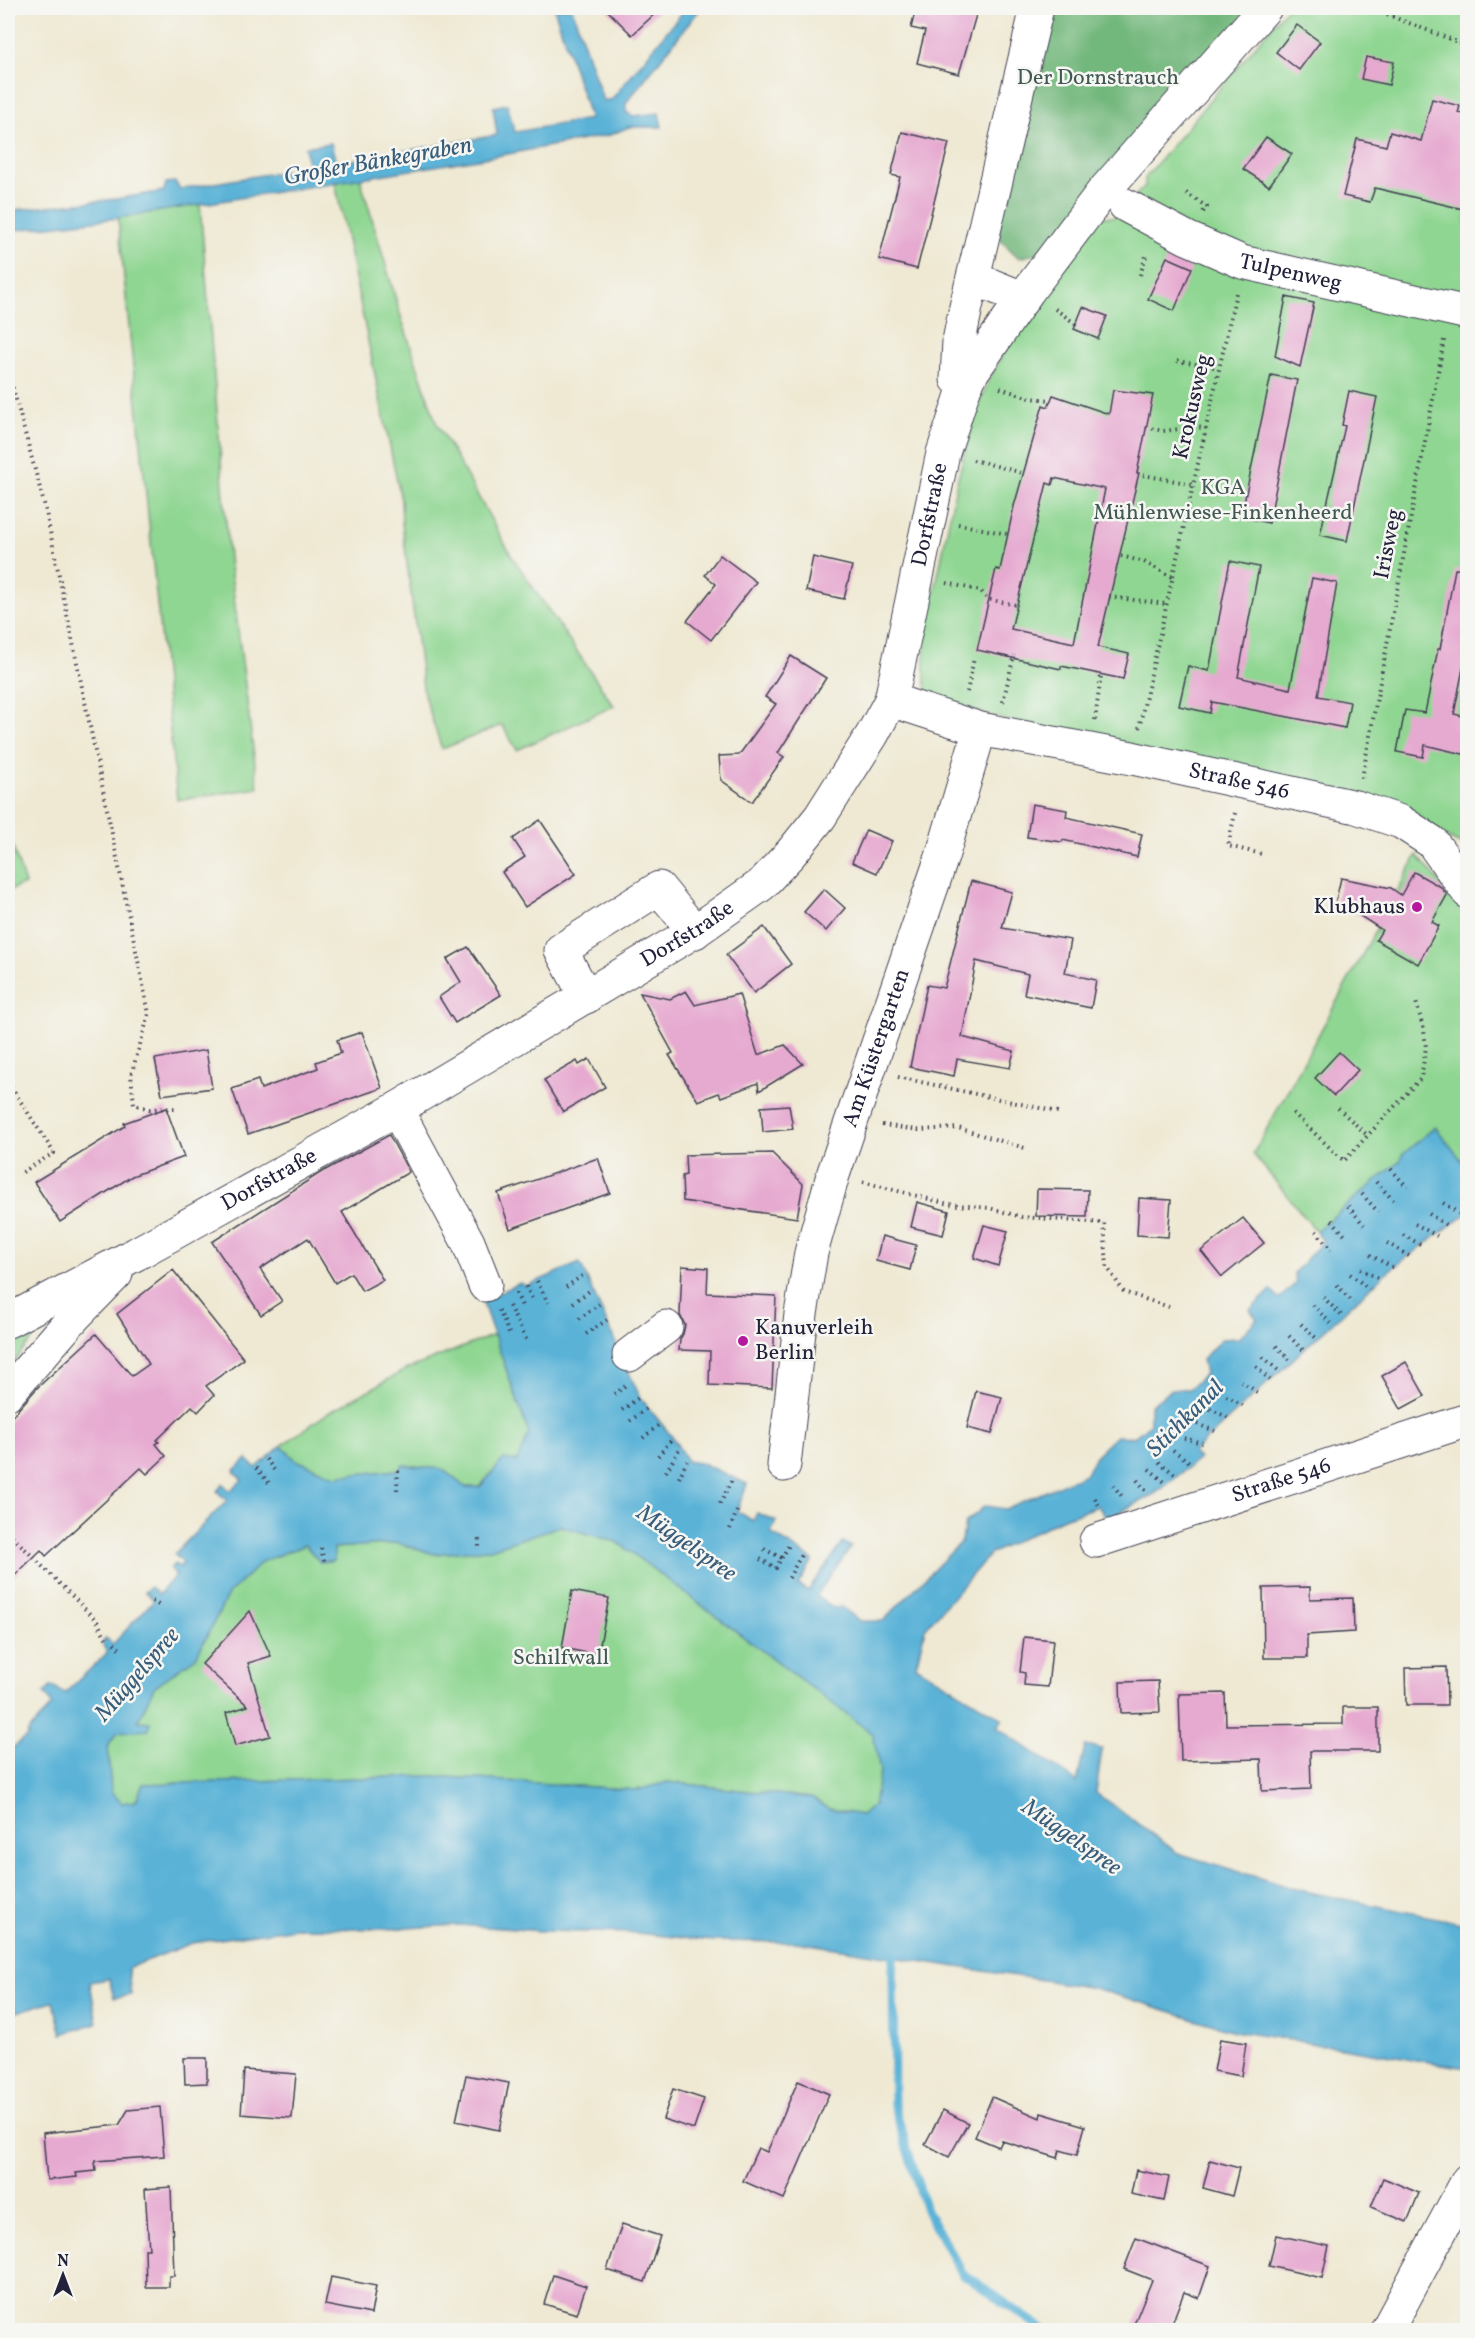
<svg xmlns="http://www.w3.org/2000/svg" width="1475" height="2338" font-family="Vollkorn,serif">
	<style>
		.green { fill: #8ed691; stroke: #587c66; stroke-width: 1.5 }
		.forest { fill: #72b77b; stroke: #4a6c5b; stroke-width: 1.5 }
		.water { fill: #5ab2d7; stroke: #3e6a89; stroke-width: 1.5; fill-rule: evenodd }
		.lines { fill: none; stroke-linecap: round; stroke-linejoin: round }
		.stream { stroke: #5ab2d7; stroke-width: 9 }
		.building { fill: #e6a9d0; fill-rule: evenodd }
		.minor-casing { stroke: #414052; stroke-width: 35 }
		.path { stroke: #414052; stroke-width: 4; stroke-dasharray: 1.5 4.5; stroke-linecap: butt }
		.minor { stroke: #fff; stroke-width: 33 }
		.poi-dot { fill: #b5179e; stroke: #f6f6f2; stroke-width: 2 }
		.labels { text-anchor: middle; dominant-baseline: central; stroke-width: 5; stroke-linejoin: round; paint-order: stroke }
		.park-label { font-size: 22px; fill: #425855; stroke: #f6f6f2 }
		.street-label { font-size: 22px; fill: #22223b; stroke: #f6f6f2 }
		.poi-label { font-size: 22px; fill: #22223b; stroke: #f6f6f2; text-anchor: end }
		.water-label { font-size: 24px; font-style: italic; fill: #385c79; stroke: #f6f6f2 }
	</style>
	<rect width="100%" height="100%" fill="#f6f6f2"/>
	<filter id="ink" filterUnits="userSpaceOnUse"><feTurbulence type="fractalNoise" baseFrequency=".0167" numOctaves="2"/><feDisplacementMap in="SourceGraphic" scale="12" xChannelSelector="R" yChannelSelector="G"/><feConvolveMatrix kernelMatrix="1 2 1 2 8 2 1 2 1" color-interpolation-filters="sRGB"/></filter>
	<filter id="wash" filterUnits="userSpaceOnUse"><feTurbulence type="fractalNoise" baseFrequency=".008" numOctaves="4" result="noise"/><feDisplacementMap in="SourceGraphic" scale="24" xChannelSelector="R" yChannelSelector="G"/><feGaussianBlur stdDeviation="1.35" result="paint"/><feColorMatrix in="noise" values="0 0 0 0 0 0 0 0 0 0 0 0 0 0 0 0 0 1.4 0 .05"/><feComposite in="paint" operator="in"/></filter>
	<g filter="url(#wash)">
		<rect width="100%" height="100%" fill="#efe9d3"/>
		<!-- green -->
		<g class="green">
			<polygon points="1287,8 1467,8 1467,844 1460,844 1444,836 1049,733 935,699 927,689 925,679 924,632 937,580 957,481 977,408 988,382 1007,346 1101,217 1114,217 1145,186 1145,178"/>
			<polygon points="360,178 402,320 436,422 513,558 614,706 517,750 502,725 442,749 424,695 402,523 401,500 335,182"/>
			<polygon points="200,204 229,558 258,788 177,800 118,218"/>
			<polygon points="8,832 25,884 8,891"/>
			<polygon points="1417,855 1467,915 1467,1167 1435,1127 1391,1169 1316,1231 1253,1154"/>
			<polygon points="36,1324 35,1336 8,1369 8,1332"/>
			<polygon points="494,1335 529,1434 517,1461 504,1460 479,1487 465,1487 442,1469 404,1465 398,1470 335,1476 296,1460 281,1446 328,1413 405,1370"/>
			<polygon points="560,1526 617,1542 874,1734 880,1771 874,1805 861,1815 830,1809 811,1798 668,1782 637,1790 432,1776 143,1784 136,1801 122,1803 110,1792 108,1744 118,1732 138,1721 154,1687 196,1657 229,1593 263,1561 305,1545 320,1562 334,1560 333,1548 398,1543 434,1554 490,1549"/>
		</g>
		<!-- forest -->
		<polygon class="forest" points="1046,8 1254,8 1046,251 1019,258 1001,241 995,211"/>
		<!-- water -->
		<g class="water">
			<polygon points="554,8 572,8 603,100 611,100 686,8 701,8 626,103 626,112 633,116 659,113 662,127 629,127 610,135 502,155 118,218 8,231 8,212 14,210 116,199 164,191 166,183 175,182 180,189 308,167 305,147 331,143 336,163 497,135 493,107 507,104 515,132 590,119"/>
			<path d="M1435 1127 1467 1167V1213L1386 1273 1193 1452 1199 1459 1156 1493 1107 1519 1098 1506 1061 1519 990 1554 925 1629 916 1666 1003 1719 997 1727 1077 1782 1085 1746 1102 1749 1096 1793 1178 1853 1299 1890 1467 1924V2068L1234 2031 1094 1988 796 1942 713 1941 636 1933 542 1931 459 1925 388 1929 296 1928 192 1943 128 1968 131 1995 114 1998 109 1979 90 1982 97 2023 62 2034 53 2001 10 2014 12 2044 8 2045V1747L10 1746 12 1748 29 1735 27 1733 52 1705 44 1693 52 1686 65 1693 107 1653 102 1643 106 1638 113 1644 154 1600 145 1592 150 1587 159 1594 176 1575 170 1569 174 1564 180 1567 183 1563 174 1554 227 1501 217 1491 223 1484 230 1491 242 1480 234 1471 247 1459 256 1468 281 1446 296 1460 335 1476 398 1470 403 1465 442 1469 465 1487H480L504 1459 517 1461 529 1434 482 1301 520 1283 526 1286 580 1263 640 1397 673 1438 687 1461 704 1464 747 1484 737 1511 753 1521 757 1513 776 1521 771 1533 813 1560 798 1585 808 1591 843 1542 851 1547 816 1596 834 1608 842 1607 860 1621H883L962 1541 965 1523 985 1506 1005 1509 1086 1474 1095 1456 1116 1436 1134 1437 1150 1424V1406L1172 1389H1189L1205 1374 1202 1360 1221 1339 1239 1338 1257 1319 1250 1310 1271 1290 1279 1299 1296 1283 1294 1273 1323 1241 1316 1231 1400 1161 1402 1155ZM560 1526 617 1542 873 1734 880 1771 874 1805 861 1815 830 1809 811 1798 668 1782 637 1790 432 1776 143 1784 136 1801 122 1803 111 1792 108 1744 118 1732 148 1730 150 1722 138 1721 154 1687 196 1657 229 1593 263 1561 305 1545 320 1562 334 1560V1548L398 1543 434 1554 490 1549Z"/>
		</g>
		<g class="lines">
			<!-- stream -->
			<polyline class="stream" points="893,1957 894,2106 926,2210 963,2274 1044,2330"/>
		</g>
		<g id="blocks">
			<!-- building -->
			<g class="building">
				<polygon points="605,8 661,8 632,35"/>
				<polygon points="916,8 978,8 959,74 917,63 925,31 911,28"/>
				<polygon points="1297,25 1320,42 1299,70 1276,52"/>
				<polygon points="1366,57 1394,62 1389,85 1361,79"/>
				<polygon points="1432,99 1460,106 1458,113 1467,114 1467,210 1375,188 1370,202 1343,196 1357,139 1386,146 1390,132 1421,141"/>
				<polygon points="902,132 949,143 917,269 879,259 900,177 891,175"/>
				<polygon points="1266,137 1292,154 1269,186 1243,169"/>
				<polygon points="1167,257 1192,268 1174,311 1148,299"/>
				<polygon points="1286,297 1314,303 1300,367 1275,356"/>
				<polygon points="1083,307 1107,316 1098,339 1074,329"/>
				<polygon points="1271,375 1297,380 1269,523 1241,517"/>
				<path d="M1113 390 1153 395 1137 473H1139L1098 647 1129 654 1123 679 1061 666V669L977 650 996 569 1000 570 1014 506 1043 405 1048 407 1053 395 1109 414ZM1054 478 1105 489 1074 643 1011 629 1047 483 1052 485Z"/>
				<polygon points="1349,391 1377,397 1347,541 1320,535 1345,426 1342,425"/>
				<polygon points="720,555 756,582 711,640 687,621 716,584 705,575"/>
				<polygon points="813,557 852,566 844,599 806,591"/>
				<polygon points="1230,561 1259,567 1238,677 1290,689 1312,578 1337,583 1318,696 1350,702 1345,728 1212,702 1210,713 1179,706 1188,666 1209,671"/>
				<polygon points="1455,569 1467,570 1467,648 1454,714 1467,717 1467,755 1425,745 1423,757 1397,752 1405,710 1425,713 1438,649 1440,649"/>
				<polygon points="791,656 826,678 778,753 784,757 752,802 721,780 719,756 739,755 776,704 765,697"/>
				<polygon points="1032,804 1067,810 1066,817 1142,834 1137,857 1063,840 1062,842 1027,837"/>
				<polygon points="540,820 576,874 525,907 502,872 525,857 513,839"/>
				<polygon points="866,830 892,841 877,873 852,862"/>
				<polygon points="1414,872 1441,887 1447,895 1432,922 1439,926 1418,964 1376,940 1382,930 1348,908 1335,905 1341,878 1391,888 1401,895"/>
				<polygon points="971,881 1012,892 1002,928 1071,940 1065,973 1096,980 1091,1008 1024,994 1028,974 976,961 962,1037 1014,1051 1010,1068 957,1059 954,1076 910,1067 927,985 944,988"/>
				<polygon points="824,889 845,908 826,931 804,912"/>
				<polygon points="764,927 791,964 754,993 726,955"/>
				<polygon points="468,947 501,995 455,1023 439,997 461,982 447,959"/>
				<polygon points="686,991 695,1005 739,994 758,1055 785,1045 803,1064 759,1091 758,1083 721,1097 719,1093 698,1101 669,1055 673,1053 640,993 670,999"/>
				<polygon points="362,1032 382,1088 248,1134 232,1089 258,1080 261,1089 318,1068 316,1062 341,1053 337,1040"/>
				<polygon points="206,1050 212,1088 162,1095 155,1059"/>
				<polygon points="1339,1052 1358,1070 1334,1096 1315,1078"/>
				<polygon points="589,1059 605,1087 563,1112 544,1080 577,1061 579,1065"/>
				<polygon points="789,1105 793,1129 763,1132 761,1107"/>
				<polygon points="166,1108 184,1157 132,1176 60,1222 34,1182 125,1126 124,1123"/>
				<polygon points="389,1135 409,1172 342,1212 383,1280 362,1291 351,1273 335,1283 308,1238 260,1269 282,1301 261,1315 212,1242 320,1173"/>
				<polygon points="772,1153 803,1184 797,1218 683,1201 682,1176 686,1175 685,1155"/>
				<polygon points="598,1158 610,1193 510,1229 498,1193"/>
				<polygon points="1037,1189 1088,1190 1087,1217 1036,1216"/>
				<polygon points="1139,1198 1171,1200 1168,1237 1137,1235"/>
				<polygon points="917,1202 949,1211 943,1235 911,1227"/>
				<polygon points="1243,1218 1264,1243 1222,1277 1201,1251"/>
				<polygon points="984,1225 1008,1231 998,1266 974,1258"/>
				<polygon points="882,1236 916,1245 910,1270 876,1261"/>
				<polygon points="682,1266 708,1268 707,1293 776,1296 772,1388 709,1385 710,1351 679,1350 680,1339 683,1334 685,1325 680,1315"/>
				<polygon points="173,1270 244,1359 206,1386 214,1395 198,1412 192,1406 157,1440 159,1442 156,1444 166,1456 147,1474 141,1468 46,1556 41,1550 8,1582 8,1421 37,1388 96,1334 132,1376 149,1364 117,1314"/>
				<polygon points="1406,1362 1425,1396 1401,1409 1382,1376"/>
				<polygon points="976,1391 1002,1397 992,1434 967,1428"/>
				<polygon points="1310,1587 1310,1599 1353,1598 1354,1632 1307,1635 1307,1658 1264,1658 1263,1588"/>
				<polygon points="572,1591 609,1598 598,1655 562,1648"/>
				<polygon points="250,1611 271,1656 248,1663 270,1736 235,1746 226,1713 248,1706 202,1664"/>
				<polygon points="1024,1637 1053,1640 1048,1687 1024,1685 1025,1673 1020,1672"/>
				<polygon points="1446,1667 1447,1705 1406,1705 1405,1668"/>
				<polygon points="1158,1681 1160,1712 1121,1713 1120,1682"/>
				<polygon points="1225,1693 1226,1725 1343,1724 1343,1707 1378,1707 1378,1751 1310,1751 1311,1789 1262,1791 1261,1759 1181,1761 1179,1694"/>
				<polygon points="1220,2039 1246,2043 1241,2076 1214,2071"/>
				<polygon points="184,2058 207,2058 207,2083 185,2084"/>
				<polygon points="244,2070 296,2074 292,2118 241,2114"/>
				<polygon points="466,2075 509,2083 499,2130 456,2121"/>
				<polygon points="798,2081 829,2094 784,2199 743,2181 758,2148 767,2152"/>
				<polygon points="673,2089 704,2099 694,2129 663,2119"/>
				<polygon points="992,2097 1040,2118 1041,2113 1085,2126 1077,2155 1060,2150 1058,2158 1002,2141 999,2147 975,2137"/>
				<polygon points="160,2107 164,2156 95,2161 96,2171 76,2173 77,2177 47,2180 43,2133 119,2125 128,2110"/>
				<polygon points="943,2110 968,2123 949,2157 925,2144"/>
				<polygon points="1210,2160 1239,2168 1232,2196 1203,2188"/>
				<polygon points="1136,2170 1169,2177 1164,2201 1131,2194"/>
				<polygon points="1383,2178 1419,2193 1407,2222 1371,2207"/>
				<polygon points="171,2187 174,2276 169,2276 169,2287 146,2287 145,2249 149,2249 145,2189"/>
				<polygon points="622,2224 660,2236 645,2282 607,2270"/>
				<polygon points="1276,2235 1329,2246 1322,2278 1269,2266"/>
				<polygon points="1136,2238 1210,2266 1199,2298 1184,2292 1169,2331 1149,2331 1134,2324 1152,2280 1124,2269"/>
				<polygon points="553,2275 586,2286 577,2314 544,2304"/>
				<polygon points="331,2277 376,2286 371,2314 325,2305"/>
			</g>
		</g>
	</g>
	<g filter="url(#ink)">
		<use href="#blocks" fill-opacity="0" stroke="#414052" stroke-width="1.5"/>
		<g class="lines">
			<!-- minor casing -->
			<g class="minor-casing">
				<g id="minor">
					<path id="s1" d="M1125 205 1187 238 1242 262 1468 313"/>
					<polyline points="973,278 1010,293 1022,300"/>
					<polyline points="965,386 957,379 959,341 966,307 1037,8"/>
					<path id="s2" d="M891 700 980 729 1132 758 1356 807 1401 822 1432 842 1468 892"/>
					<polyline points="586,997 561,950 659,888 695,932"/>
					<polyline points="400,1107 405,1125 468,1242 485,1285"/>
					<path id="s3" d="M8 1321 136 1254 400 1107 700 928 761 885 791 853 820 817 872 735 891 700 943 453 965 386 973 371 1028 291 1102 193 1265 8"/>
					<polyline points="629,1355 666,1327"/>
					<polyline points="8,1393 75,1316 116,1274"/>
					<path id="s4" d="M784 1465 801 1314 811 1253 833 1175 942 857 980 729"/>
					<path id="s5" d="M1096 1541 1468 1420"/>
					<polyline points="1387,2330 1468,2180"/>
				</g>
			</g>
			<!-- path -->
			<g class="path">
				<polyline points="1370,8 1468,46"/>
				<polyline points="1186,193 1207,207 1203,212"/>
				<polyline points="1140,275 1147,253"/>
				<polyline points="1055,309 1076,324"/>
				<polyline points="1177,361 1218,368"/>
				<polyline points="8,370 45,507 149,1014 131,1075 134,1104 149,1109 178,1108"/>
				<polyline points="1000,388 1030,398 1051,400"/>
				<polyline points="1146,427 1163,431 1195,427 1204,428"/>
				<polyline points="973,460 1023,473"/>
				<polyline points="1143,475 1192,484"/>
				<polyline points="958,524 1007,534"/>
				<polyline points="1121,556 1144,562 1172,577"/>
				<polyline points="947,583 981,591 987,599 1016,605"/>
				<polyline points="1109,597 1167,604"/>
				<polyline points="967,692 974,658"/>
				<polyline points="1003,702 1014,655"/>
				<polyline points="1095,720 1101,675"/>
				<polyline points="1139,728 1236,293"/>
				<polyline points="1362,778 1444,340"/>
				<polyline points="1235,813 1228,846 1262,854"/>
				<polyline points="898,1077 1058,1112"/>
				<polyline points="8,1082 54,1153 21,1173"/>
				<polyline points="1338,1108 1368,1136"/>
				<polyline points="1293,1113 1344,1161 1421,1078 1426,1047 1424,1031 1416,1002"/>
				<polyline points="882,1125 918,1130 958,1128 1028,1149"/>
				<polyline points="1391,1169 1407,1187"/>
				<polyline points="863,1182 948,1204 989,1208 1022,1217 1104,1223 1107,1267 1124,1292 1169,1307"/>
				<polyline points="1376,1182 1393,1200"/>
				<polyline points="1362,1194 1378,1212"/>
				<polyline points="1443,1203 1463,1216"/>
				<polyline points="1348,1206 1364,1225"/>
				<polyline points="1429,1214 1449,1227"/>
				<polyline points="1332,1220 1346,1237"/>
				<polyline points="1415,1224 1437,1236"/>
				<polyline points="1316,1231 1331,1250"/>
				<polyline points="1403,1235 1423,1246"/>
				<polyline points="1387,1243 1409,1256"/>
				<polyline points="1370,1255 1394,1268"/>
				<polyline points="1360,1269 1379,1279"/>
				<polyline points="1350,1274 1369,1289"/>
				<polyline points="537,1281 548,1303"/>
				<polyline points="1337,1285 1353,1303"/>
				<polyline points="526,1286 533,1301"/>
				<polyline points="566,1287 585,1274"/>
				<polyline points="516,1293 522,1306"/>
				<polyline points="1323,1297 1341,1315"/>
				<polyline points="573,1303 592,1289"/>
				<polyline points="1313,1305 1331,1324"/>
				<polyline points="509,1306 528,1343"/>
				<polyline points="499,1310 510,1336"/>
				<polyline points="579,1319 599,1304"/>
				<polyline points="1301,1324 1316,1338"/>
				<polyline points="586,1334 607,1320"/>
				<polyline points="1289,1336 1303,1350"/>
				<polyline points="1276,1346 1291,1361"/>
				<polyline points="1263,1357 1280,1372"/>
				<polyline points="1256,1367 1270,1380"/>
				<polyline points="1241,1381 1257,1392"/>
				<polyline points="614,1394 626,1386"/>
				<polyline points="1226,1396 1243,1405"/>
				<polyline points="1210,1409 1229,1418"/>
				<polyline points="622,1410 640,1397"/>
				<polyline points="630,1421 648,1407"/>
				<polyline points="1197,1424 1215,1431"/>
				<polyline points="643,1438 661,1423"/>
				<polyline points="1184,1438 1202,1443"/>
				<polyline points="1173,1450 1192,1464"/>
				<polyline points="658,1456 673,1438"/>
				<polyline points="266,1459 275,1471"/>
				<polyline points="1159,1462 1177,1476"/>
				<polyline points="256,1468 269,1483"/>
				<polyline points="1149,1469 1167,1484"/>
				<polyline points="666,1472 680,1448"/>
				<polyline points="679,1478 687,1461"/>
				<polyline points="1137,1480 1146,1491"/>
				<polyline points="1113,1485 1124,1499"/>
				<polyline points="397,1490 398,1470"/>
				<polyline points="1095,1498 1100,1508"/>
				<polyline points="720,1504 733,1478"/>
				<polyline points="730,1529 737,1511"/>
				<polyline points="8,1532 97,1621 106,1638"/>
				<polyline points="479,1539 479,1550"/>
				<polyline points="321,1548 324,1561"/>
				<polyline points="764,1549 782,1558"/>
				<polyline points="760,1559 776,1568 789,1545"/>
				<polyline points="789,1578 802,1553"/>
				<polyline points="152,1601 160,1606"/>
				<polyline points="114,1643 120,1649"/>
				<polyline points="8,1774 8,1775"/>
			</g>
			<!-- minor -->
			<use href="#minor" class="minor"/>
		</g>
	</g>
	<!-- markers -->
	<g class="poi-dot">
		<circle cx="1417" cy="907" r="6"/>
		<circle cx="743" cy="1341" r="6"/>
	</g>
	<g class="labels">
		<!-- park labels -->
		<g class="park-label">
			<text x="1098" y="78">Der Dornstrauch</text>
			<text x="1223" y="488">KGA<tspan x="1223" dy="25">Mühlenwiese-Finkenheerd</tspan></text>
			<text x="561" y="1658">Schilfwall</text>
		</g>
		<!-- street labels -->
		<g class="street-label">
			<text stroke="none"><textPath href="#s1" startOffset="180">Tulpenweg</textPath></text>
			<text transform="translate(1193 407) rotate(-77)">Krokusweg</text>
			<text stroke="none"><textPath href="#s3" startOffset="1287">Dorfstraße</textPath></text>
			<text transform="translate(1389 544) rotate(-79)">Irisweg</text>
			<text stroke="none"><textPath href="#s2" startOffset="358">Straße 546</textPath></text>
			<text stroke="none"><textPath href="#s3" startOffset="782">Dorfstraße</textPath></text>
			<text stroke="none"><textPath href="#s4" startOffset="429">Am Küstergarten</textPath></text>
			<text stroke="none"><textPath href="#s3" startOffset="297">Dorfstraße</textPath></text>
			<text stroke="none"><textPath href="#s5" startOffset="195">Straße 546</textPath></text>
		</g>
		<!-- poi labels -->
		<g class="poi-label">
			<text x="1405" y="907">Klubhaus</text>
			<text x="755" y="1328" text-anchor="start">Kanuverleih<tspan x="755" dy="25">Berlin</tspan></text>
		</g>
		<!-- water labels -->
		<g class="water-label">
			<text transform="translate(378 162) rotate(-10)">Großer Bänkegraben</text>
			<text transform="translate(1186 1419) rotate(-45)">Stichkanal</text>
			<text transform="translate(686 1544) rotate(35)">Müggelspree</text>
			<text transform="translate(138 1675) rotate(-49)">Müggelspree</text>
			<text transform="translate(1071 1838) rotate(35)">Müggelspree</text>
		</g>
	</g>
	<!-- margin -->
	<rect width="1475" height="2338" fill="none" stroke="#f6f6f2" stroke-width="30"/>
	<!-- north arrow -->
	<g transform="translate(63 2275)" stroke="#f6f6f2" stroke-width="4.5" paint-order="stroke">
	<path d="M0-4.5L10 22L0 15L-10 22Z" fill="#22223b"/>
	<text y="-9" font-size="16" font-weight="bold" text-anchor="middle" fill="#22223b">N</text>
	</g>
</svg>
